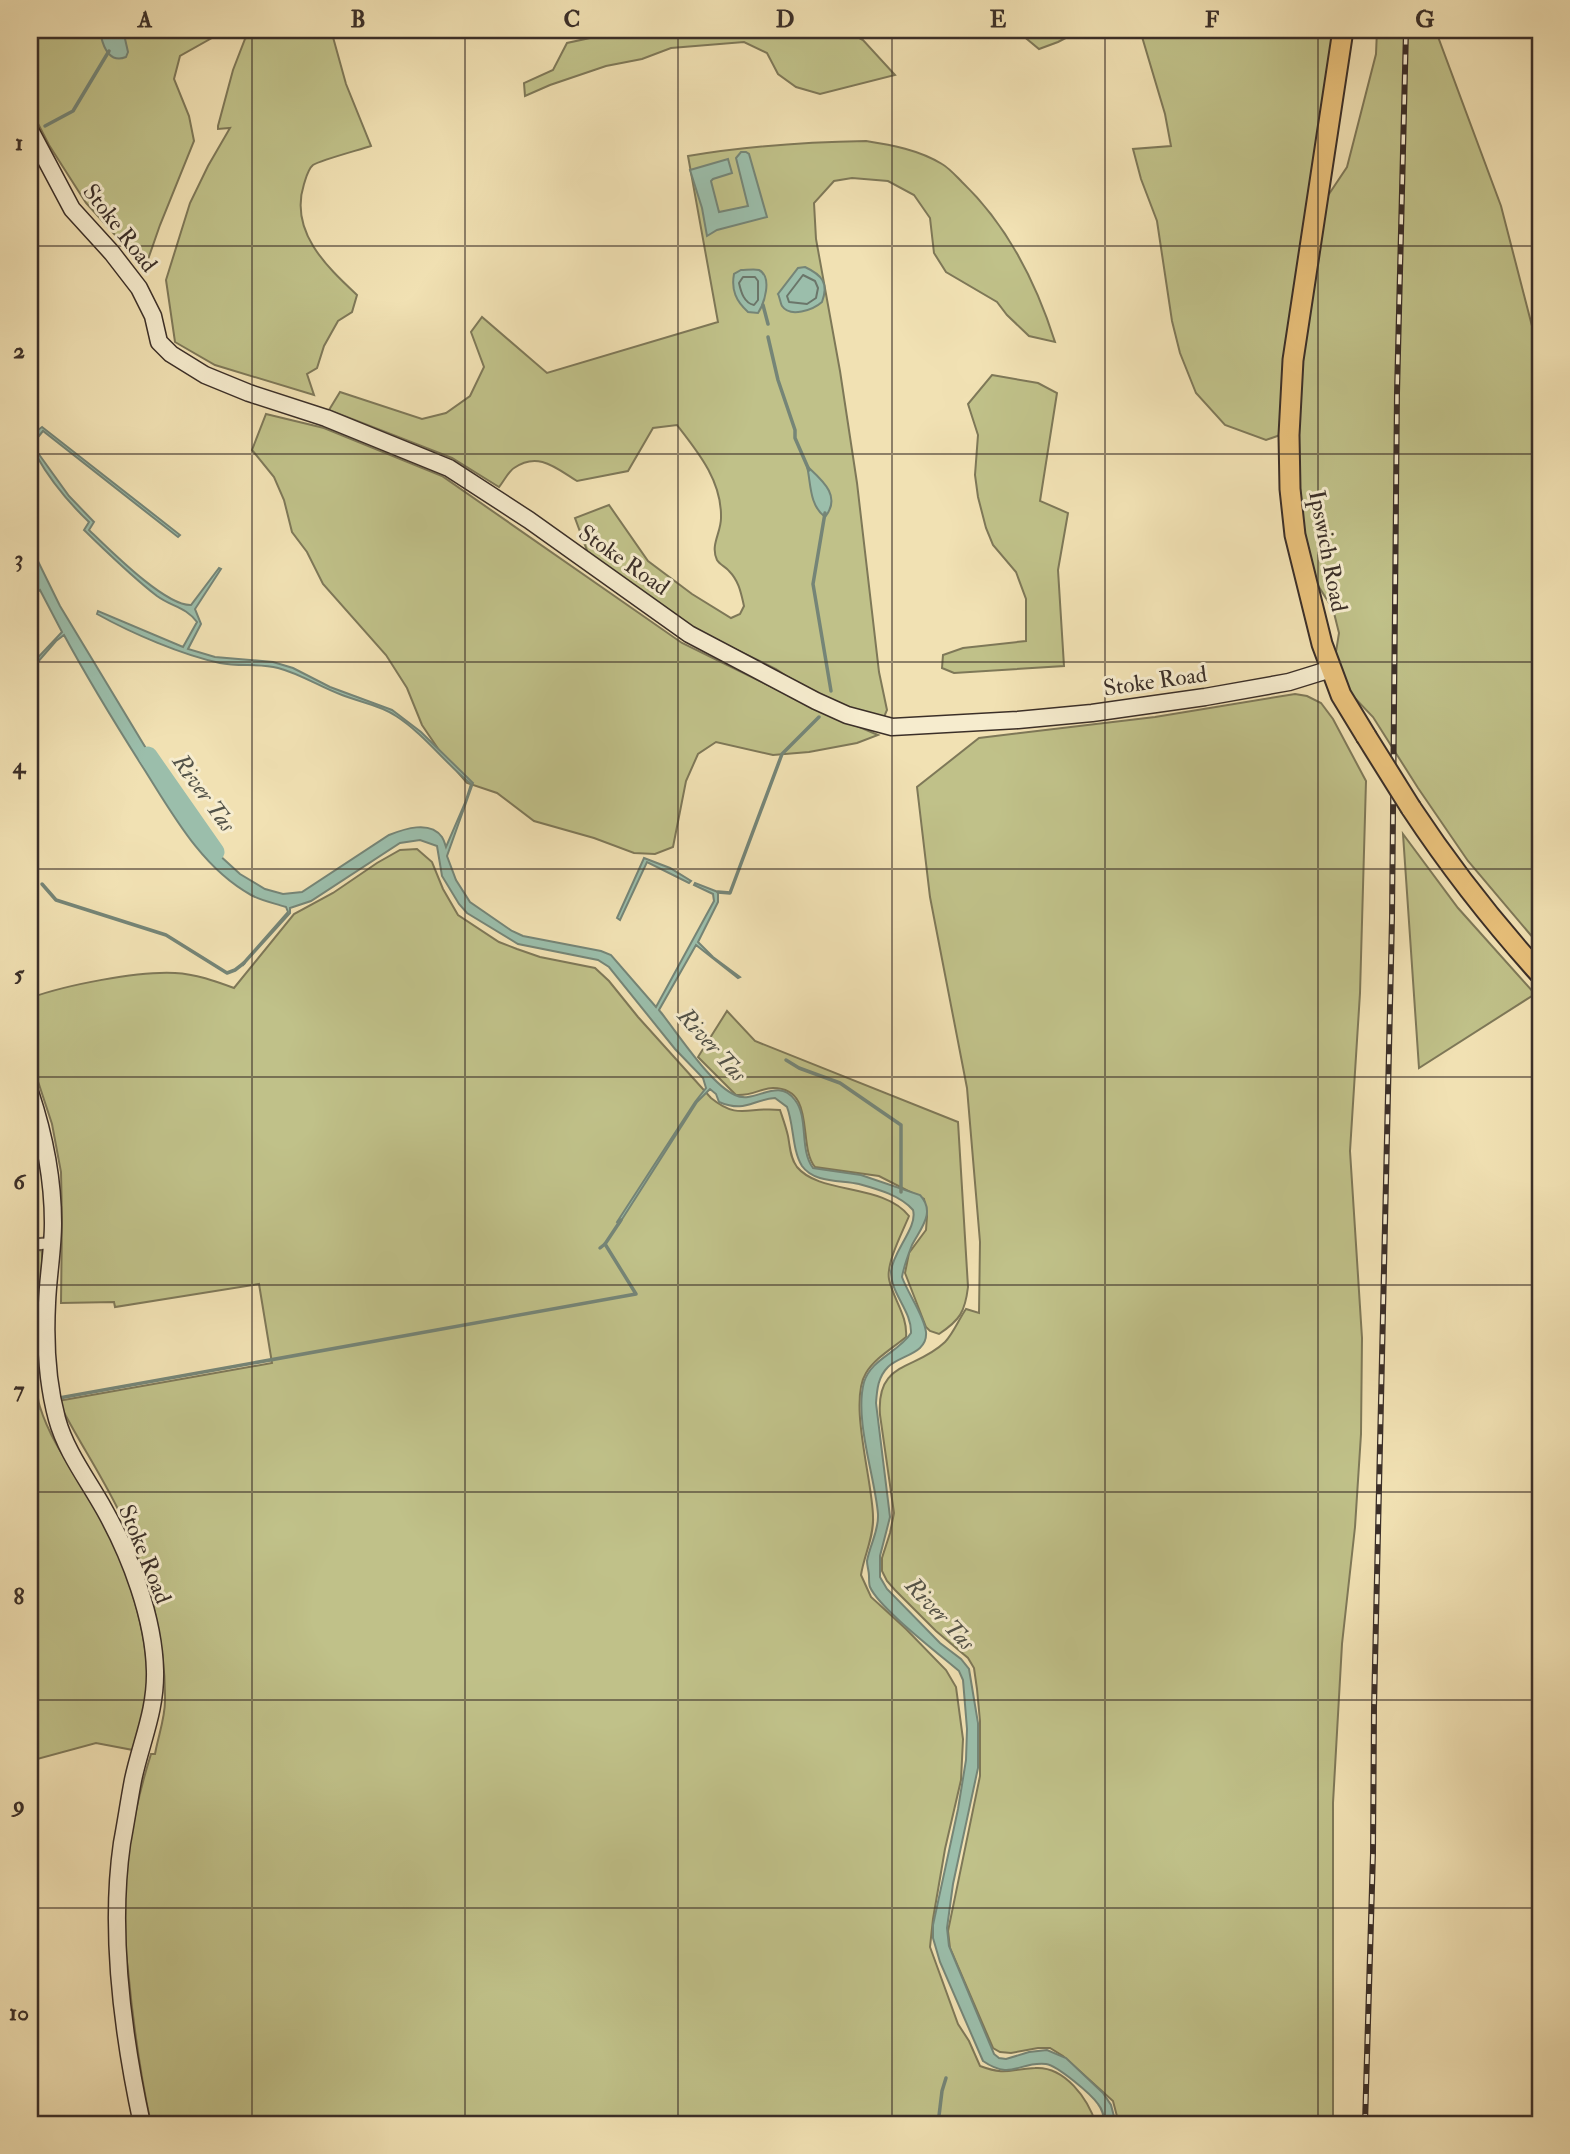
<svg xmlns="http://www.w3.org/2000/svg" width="1570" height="2154" font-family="'IM FELL Double Pica',serif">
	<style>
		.green { fill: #c0c189; stroke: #7e7858; stroke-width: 2 }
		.water { fill: #9bbeab; stroke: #758577; stroke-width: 2 }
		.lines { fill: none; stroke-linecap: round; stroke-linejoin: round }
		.shore { stroke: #6b766a; stroke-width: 2 }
		.stream { stroke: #758577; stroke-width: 3.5 }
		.river { stroke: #9bbeab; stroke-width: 19 }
		.street-casing { stroke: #685c4b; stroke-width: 14 }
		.secondary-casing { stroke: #3b2f28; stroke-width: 19 }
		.highway-casing { stroke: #3b2f28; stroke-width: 23 }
		.street { stroke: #f6ecce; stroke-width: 10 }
		.secondary { stroke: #f6ecce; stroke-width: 16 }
		.highway { stroke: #e8c07a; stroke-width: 19 }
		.rail-casing { stroke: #3b2f28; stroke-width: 6 }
		.rail { stroke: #f6ecce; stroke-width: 3.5; stroke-dasharray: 10; stroke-linecap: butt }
		.highway-bridge-casing { stroke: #3b2f28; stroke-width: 23; stroke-linecap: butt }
		.highway-bridge { stroke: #e8c07a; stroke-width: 19 }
		.grid { fill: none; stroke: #3b2f28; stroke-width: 2; stroke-opacity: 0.55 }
		.labels { text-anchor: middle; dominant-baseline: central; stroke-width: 6; stroke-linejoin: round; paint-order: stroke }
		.street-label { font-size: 23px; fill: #3b2f28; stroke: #f6ecce }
		.water-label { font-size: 24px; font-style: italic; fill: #535349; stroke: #f6ecce }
		.neatline { fill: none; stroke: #3b2f28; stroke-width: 2.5 }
		.grid-label { font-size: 23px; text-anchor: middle; font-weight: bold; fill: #3b2f28 }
	</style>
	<rect width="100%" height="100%" fill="#f1e1b3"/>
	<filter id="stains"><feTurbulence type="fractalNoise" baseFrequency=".00286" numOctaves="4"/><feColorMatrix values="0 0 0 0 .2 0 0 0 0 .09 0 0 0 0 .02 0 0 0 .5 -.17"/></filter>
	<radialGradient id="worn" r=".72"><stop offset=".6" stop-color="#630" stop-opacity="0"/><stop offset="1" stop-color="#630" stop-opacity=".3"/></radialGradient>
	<!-- green -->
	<g class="green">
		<polygon points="30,30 226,30 180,56 174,79 189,116 194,141 160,225 145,268 86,203 49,145 30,108"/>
		<path d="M259 30H331L346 84 371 146C359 150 321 160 313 165 308 169 306 178 304 184 289 231 326 266 357 295L352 312 338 321 324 346 317 368 307 374 314 395 215 365 175 342 166 280 190 203 208 166 230 128 218 129V126L233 70 245 39Z"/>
		<polygon points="627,30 844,30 863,40 895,75 820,94 796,87 778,74 767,53 744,42 671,48 642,59 606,66 550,85 525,96 524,83 553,70 567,43"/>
		<polygon points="1021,30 1081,30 1058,42 1039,49 1022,35"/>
		<polygon points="1140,30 1337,30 1283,434 1266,440 1225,425 1196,393 1180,353 1172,321 1157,221 1141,179 1133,149 1171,146 1165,114"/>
		<polygon points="1377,30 1437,30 1437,34 1501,206 1540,357 1540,946 1468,861 1418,788 1373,717 1350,693 1335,658 1339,633 1333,609 1317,584 1304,532 1299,487 1298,432 1301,375 1323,203 1347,167 1376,54"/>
		<path d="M866 141C892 145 919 150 942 164 949 168 956 176 962 182 1008 226 1036 282 1055 342L1029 336 1007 315 997 302 946 272 934 253 930 218 914 195 888 181 852 178 834 181 814 203 816 239 840 371 857 483 879 672 887 710 884 717 878 720 818 697 776 669 690 627 588 553 575 518 609 505 648 561 692 594 731 618 740 614 744 606C741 593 739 581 729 571 726 567 720 565 717 560 710 545 721 533 721 518 722 481 698 452 677 425L653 428 628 471 577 481C556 468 538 451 514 468 508 472 504 481 499 487L452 458 329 410 340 392 422 419 446 413 470 396 484 367 471 332 482 317 547 373 718 322 688 156C747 146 806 142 866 141Z"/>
		<polygon points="992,375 1038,383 1057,393 1040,501 1068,513 1058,570 1064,666 954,673 942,668 943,655 963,648 1026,641 1026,599 1016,572 993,545 986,528 978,497 975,475 978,435 968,404"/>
		<polygon points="266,414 324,428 442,476 682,643 813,707 878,735 857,743 809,752 773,755 716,742 698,754 686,781 673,847 655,854 634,853 594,838 534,821 497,793 467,783 441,753 422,725 407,688 386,655 323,584 307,552 292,532 284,500 274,477 252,450"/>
		<path d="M1295 694 1307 696 1321 703 1333 719 1366 781 1360 993 1350 1151 1362 1338 1361 1434 1355 1527 1342 1644 1333 1803V2124H1119L1113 2101 1063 2056 1050 2048H1038L1011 2053 1000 2052 993 2048 950 1948 948 1931 980 1776V1721L977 1689 974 1668 968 1658 936 1631 895 1590 887 1581 882 1571V1558L890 1533 894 1513 880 1415C876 1360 915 1371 945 1342 953 1334 959 1319 966 1309L979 1313 980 1242 967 1088 930 897 917 787 979 738 1155 717Z"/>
		<polygon points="1403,834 1458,908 1535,994 1419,1068"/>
		<path d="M417 849 432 862 443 889 458 915 499 942 517 949 540 957 595 968 609 981 638 1017 711 1098C739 1121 749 1106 780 1110 783 1119 786 1127 788 1136 790 1146 790 1158 797 1167 820 1195 883 1183 909 1216 903 1231 886 1263 889 1279 893 1299 908 1316 906 1337 893 1348 875 1358 866 1373 848 1402 873 1482 873 1517 874 1537 864 1555 861 1575L871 1597 906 1629 946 1670 956 1687 963 1739 961 1780 945 1849 933 1919 930 1947 958 2024 969 2041 980 2066C1007 2076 1009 2069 1035 2068 1065 2066 1088 2099 1096 2124H151C140 2073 133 2022 128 1970 126 1951 122 1931 123 1912 125 1858 135 1805 151 1754H155L156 1749C159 1734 165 1717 165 1701 166 1645 149 1575 125 1524 106 1481 79 1443 58 1401L272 1363 259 1284 115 1307 114 1302 61 1303 62 1218 61 1172 52 1124 30 1057V998C66 985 137 971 175 973 196 974 215 981 234 988L294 914 333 893 377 863 400 850Z"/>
		<path d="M727 1011 755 1041 958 1122 968 1287C965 1312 960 1320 939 1334L930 1331 926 1327 905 1273 909 1253 926 1230 927 1216 924 1199 879 1176 815 1167C797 1146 817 1088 773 1088 761 1088 753 1096 736 1095L698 1057Z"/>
		<path d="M36 1248 41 1249 42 1253C43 1296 33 1338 37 1381 37 1389 37 1399 40 1407 52 1446 80 1479 99 1514 125 1561 150 1634 147 1688 146 1709 139 1730 133 1750L96 1743 30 1761V1249Z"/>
	</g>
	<!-- water -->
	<g class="water">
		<path d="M104 30H123L128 52 126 57C111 63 104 50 101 36Z"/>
		<polygon points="741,152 746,152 749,154 767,217 717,230 707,236 702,208 690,170 728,159 732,173 713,179 711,181 719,212 748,206 736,158"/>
		<path d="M805 267C822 275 829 283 822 302 813 310 790 318 782 306 781 305 779 295 778 294L798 268Z"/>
		<path d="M741 270C746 270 755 269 759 270 773 277 764 304 758 313L748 312C736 301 731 290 734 274Z"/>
		<path d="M42 427 180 535 178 537 43 431 30 447C30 439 35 431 42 427Z"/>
		<path d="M38 453 69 496 94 522 89 530C109 549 165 606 191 605L219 568 221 569 195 609 201 624 188 649 215 657 273 662 293 668 330 687 392 710 421 732 473 783 447 856 456 880 470 902 512 931 523 936 601 951 611 955 656 1007 714 901 713 894 694 885 695 883 718 892V902L698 942 713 957 740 977 738 978 696 945 659 1010C677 1032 710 1084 735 1095 755 1105 777 1076 795 1100 809 1118 799 1149 813 1168L861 1175 920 1195C936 1212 921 1228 912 1245 908 1255 904 1266 902 1277 908 1294 924 1315 926 1332 928 1354 900 1355 888 1367 878 1377 877 1389 876 1403L890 1517 880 1556V1577L887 1589 940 1643 961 1659 969 1669 978 1723V1768L953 1884 947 1928 949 1946 994 2054 999 2058 1006 2059 1029 2052 1047 2050 1066 2058 1103 2093 1111 2105 1116 2124H1105C1104 2117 1103 2110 1098 2104 1091 2094 1058 2066 1046 2064 1019 2061 1012 2081 983 2061L940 1962 933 1938V1925L958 1809 966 1760 967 1729 963 1680 959 1671C939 1654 879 1608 870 1587 869 1585 869 1579 869 1576 869 1571 867 1566 867 1561 870 1544 879 1531 878 1514 875 1477 854 1419 864 1382 871 1359 899 1352 911 1333 912 1311 890 1293 891 1271 893 1251 918 1227 913 1210 900 1195 877 1189 859 1184 840 1180 814 1183 802 1166 792 1150 794 1125 787 1107L775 1098C751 1100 746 1113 719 1102L716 1094 710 1089 697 1102 619 1224 617 1222 695 1102 706 1088 703 1078 675 1049 609 967 598 960 518 944 467 913 459 904 442 876 437 846 420 840 400 843 311 901 290 908V913L243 965 242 964 288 912 286 907C274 903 262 901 251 895 202 868 173 815 144 769 116 725 89 681 64 635L56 641 30 671V666L62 632 40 590 30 597V592L36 582 30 570V545L60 606 173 793 217 853 240 874 265 889 283 894 302 892 389 835C404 829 430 820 442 837 444 840 445 844 446 847L465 803 471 784C445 763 424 734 396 716 381 705 359 702 342 695 320 687 301 674 278 668 259 663 239 667 220 663 182 655 131 633 97 614L98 611 183 647 197 622C186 607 172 607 157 596 131 576 108 553 84 530L89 522C68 502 50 480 36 455Z"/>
		<path d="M807 466C822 480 842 496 825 517 809 505 811 483 807 466Z"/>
		<polygon points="644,858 670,868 691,881 689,883 647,862 620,920 617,918"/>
	</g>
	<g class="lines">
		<!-- shore -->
		<g class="shore">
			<polygon points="803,275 815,281 818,288 816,298 807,304 789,302 787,296"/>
			<path d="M743 277H755L758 281V300L754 305C744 303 741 292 739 283Z"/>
		</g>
		<!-- stream -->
		<g class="stream">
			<polyline points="45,126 73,111 109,51"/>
			<polyline points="763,305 768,324"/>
			<polyline points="768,337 778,380 795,430 795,438 809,470"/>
			<polyline points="825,513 813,584 831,691"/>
			<polyline points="42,884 56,900 166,935 227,973 235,970 244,963"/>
			<polyline points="718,892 730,893 782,754 819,717"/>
			<polyline points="786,1060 799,1068 840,1083 901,1125 901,1192"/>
			<polyline points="600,1248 605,1244 621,1220"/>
			<polyline points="59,1398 636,1294 605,1244"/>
			<polyline points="30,1405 38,1409"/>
			<polyline points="938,2124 942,2091 946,2078"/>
		</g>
		<!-- river -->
		<polyline class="river" points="148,756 215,852"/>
		<!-- street casing -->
		<g class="street-casing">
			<polyline id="street" points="30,1245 51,1243"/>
		</g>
		<!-- secondary casing -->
		<g class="secondary-casing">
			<g id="secondary">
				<polyline points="30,130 72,209 112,253 139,288 153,316 159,342 171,354 205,375 249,393 326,418 449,468 529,520 689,634 816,701 847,715 892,727 1018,720 1092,713 1205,697 1289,682 1331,669"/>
				<path d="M30 1092C44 1134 53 1179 53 1223 53 1250 48 1276 47 1303 45 1341 47 1382 57 1419 66 1452 88 1480 104 1509 130 1555 154 1618 155 1671 156 1711 141 1742 133 1780 129 1801 126 1822 122 1843 109 1933 123 2036 142 2124"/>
			</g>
		</g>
		<!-- highway casing -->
		<g class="highway-casing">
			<g id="highway">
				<polyline points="1343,30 1293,360 1289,435 1290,489 1295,535 1322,644 1341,695 1366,736"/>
				<path d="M1411 808C1450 867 1493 922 1540 974"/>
			</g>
		</g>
		<!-- street -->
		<use href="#street" class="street"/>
		<!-- secondary -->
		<use href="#secondary" class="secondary"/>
		<!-- highway -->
		<use href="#highway" class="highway"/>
		<!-- rail casing -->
		<g class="rail-casing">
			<polyline id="rail" points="1365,2124 1373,1853 1374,1708 1392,918 1397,393 1406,30"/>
		</g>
		<!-- rail -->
		<use href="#rail" class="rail"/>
		<!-- highway-bridge casing -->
		<g class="highway-bridge-casing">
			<polyline id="highway-bridge" points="1366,736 1411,808"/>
		</g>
		<!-- highway-bridge -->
		<use href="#highway-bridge" class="highway-bridge"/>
	</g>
	<!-- grid -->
	<path class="grid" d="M252 30V2124M465 30V2124M678 30V2124M892 30V2124M1105 30V2124M1318 30V2124M30 246H1540M30 454H1540M30 662H1540M30 869H1540M30 1077H1540M30 1285H1540M30 1492H1540M30 1700H1540M30 1908H1540"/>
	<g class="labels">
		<!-- street labels -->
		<g class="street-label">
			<text transform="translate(120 228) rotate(52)">Stoke Road</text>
			<text transform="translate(1328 551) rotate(79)">Ipswich Road</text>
			<text transform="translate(624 560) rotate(35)">Stoke Road</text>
			<text transform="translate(1155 681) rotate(-8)">Stoke Road</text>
			<text transform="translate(145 1554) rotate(68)">Stoke Road</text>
		</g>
		<!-- water labels -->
		<g class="water-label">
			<text transform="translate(204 793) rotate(54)">River Tas</text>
			<text transform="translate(712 1045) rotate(48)">River Tas</text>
			<text transform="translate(940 1614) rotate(47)">River Tas</text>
		</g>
	</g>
	<!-- margin -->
	<rect width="1570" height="2154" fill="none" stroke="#f1e1b3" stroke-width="77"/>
	<rect x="38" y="38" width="1494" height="2078" class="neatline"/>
	<g class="grid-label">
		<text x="145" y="27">A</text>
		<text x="358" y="27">B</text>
		<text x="572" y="27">C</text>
		<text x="785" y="27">D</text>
		<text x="998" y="27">E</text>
		<text x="1212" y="27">F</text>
		<text x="1425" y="27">G</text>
		<text x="19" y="150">1</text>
		<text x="19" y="358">2</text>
		<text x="19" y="566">3</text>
		<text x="19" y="773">4</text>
		<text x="19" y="981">5</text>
		<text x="19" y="1189">6</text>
		<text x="19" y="1397">7</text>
		<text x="19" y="1604">8</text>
		<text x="19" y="1812">9</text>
		<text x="19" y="2020">10</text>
	</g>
	<rect width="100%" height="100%" filter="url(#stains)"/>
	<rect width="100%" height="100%" fill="url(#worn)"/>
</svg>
